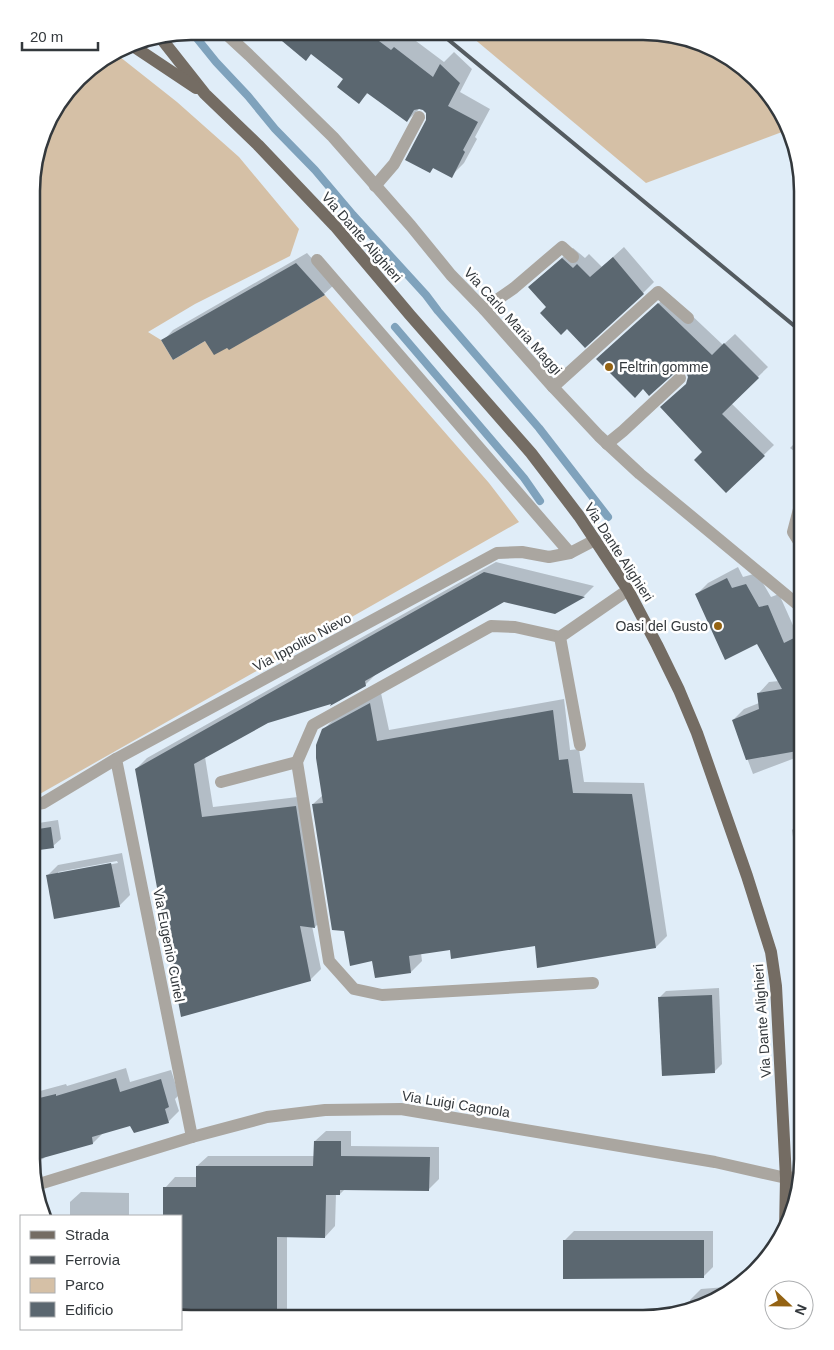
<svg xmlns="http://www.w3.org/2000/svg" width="834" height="1350" font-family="Arial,sans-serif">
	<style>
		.green { fill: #d5c0a6 }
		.shadow { fill: #0003; fill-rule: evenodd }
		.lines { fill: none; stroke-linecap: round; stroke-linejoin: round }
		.stream { stroke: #7fa2bc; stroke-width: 8 }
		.building { fill: #5b6770 }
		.minor { stroke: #aaa6a0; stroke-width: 12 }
		.major { stroke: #746c63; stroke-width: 12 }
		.rail { stroke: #545b60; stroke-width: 4 }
		.poi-dot { fill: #946313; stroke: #fff; stroke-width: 2 }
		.labels { text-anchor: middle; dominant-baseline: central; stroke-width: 5; stroke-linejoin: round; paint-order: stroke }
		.street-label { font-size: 14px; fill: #33383c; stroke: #fff }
		.poi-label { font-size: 14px; fill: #33383c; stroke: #fff; text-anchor: start }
		.rim { fill: none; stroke: #33383c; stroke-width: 2.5 }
	</style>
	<rect width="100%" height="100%" fill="#e0edf8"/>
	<!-- green -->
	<g class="green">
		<polygon points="466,32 664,33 741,64 790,129 646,183"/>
		<polygon points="115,53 177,102 239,157 299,229 290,256 195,304 148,332 161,340 173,360 205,341 229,349 325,295 489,483 519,522 38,795 32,784 33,170 48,120 85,71"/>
	</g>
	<!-- shadow -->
	<g class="shadow">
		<polygon points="272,31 397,32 404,38 408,35 444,62 454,52 472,69 460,92 490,109 475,137 477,139 464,163 451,176 434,167 430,172 427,113 420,108 407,121 369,92 359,102 345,79 312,53"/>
		<polygon points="624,247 654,282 643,293 548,307 529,287 573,248 585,258 589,254 602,267"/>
		<polygon points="307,253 335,284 324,294 227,346 206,340 163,341 173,330"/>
		<polygon points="669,294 723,345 735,334 768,367 731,403 774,445 726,492 704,452 687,383 689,377 686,371 608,349"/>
		<polygon points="803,435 803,458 790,448"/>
		<polygon points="496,562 594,586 584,596 554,613 504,601 376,674 365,685 267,722 205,757 213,807 306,796 326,916 315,927 312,926 321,969 310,980 136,769 147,758"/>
		<polygon points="738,567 743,577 757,573 771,597 779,594 796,632 803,629 803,755 753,774 733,720 744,709 759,703 758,694 769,682 779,681 758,642 697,594 708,583"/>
		<polygon points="381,693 389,730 564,699 570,750 579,749 584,782 644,783 667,936 656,947 536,945 451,949 421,953 422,961 411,972 373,959 345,930 313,804 323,795 323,730 335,718"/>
		<polygon points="803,819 802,885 800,886 792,830"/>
		<polygon points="58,820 61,839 53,846 32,850 32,824"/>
		<path d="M122 853 130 895 119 906 47 876 58 865ZM117 861 118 863 58 874V872Z"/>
		<polygon points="719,988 722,1064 715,1071 659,998 666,991"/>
		<polygon points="31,1061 40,1091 66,1084 67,1086 126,1068 130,1082 171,1070 179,1095 175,1099 179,1111 168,1122 130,1125 103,1133 93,1143 47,1155 43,1159 32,1163"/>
		<polygon points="326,1131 351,1131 351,1146 439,1147 439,1179 428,1190 345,1189 340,1194 336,1194 335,1226 325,1237 287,1236 287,1318 181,1317 181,1216 165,1216 165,1188 175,1177 197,1177 197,1166 208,1156 315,1156 315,1141"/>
		<polygon points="81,1192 129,1193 129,1216 70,1216 70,1202"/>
		<polygon points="574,1231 713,1231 713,1267 703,1277 564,1241"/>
		<polygon points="726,1287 726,1289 704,1307 690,1310 690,1300 701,1289"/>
	</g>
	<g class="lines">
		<!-- stream -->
		<g class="stream">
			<polyline points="191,31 216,62 248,96 275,129 315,170 353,215 426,295 438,311 539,428 608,517"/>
			<polyline points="395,327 524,478 540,501"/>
		</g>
	</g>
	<!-- building -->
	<g class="building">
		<polygon points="270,31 367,32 391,50 394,47 433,77 440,64 460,83 448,106 478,122 463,150 465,152 452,178 433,168 430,173 405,160 426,120 426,113 423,110 419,109 414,110 407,122 367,93 359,104 337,87 343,79 311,54 306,61"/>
		<polygon points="613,257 644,294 585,348 567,329 561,335 540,313 546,307 528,287 562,258 573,268 577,264 590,277"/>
		<polygon points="296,263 325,295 229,350 227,348 214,355 205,341 173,360 161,340"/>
		<polygon points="658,303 712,355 724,343 759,378 722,414 765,456 726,493 694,460 702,452 660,407 686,384 688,377 686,372 678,370 649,396 643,389 635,398 596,359"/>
		<polygon points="484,572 585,597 555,614 504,602 365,681 366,686 330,706 331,704 268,723 194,764 202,817 296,806 315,928 300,926 311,981 181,1017 135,769"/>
		<polygon points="727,578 732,588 746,584 759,607 768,605 784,643 794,638 803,655 803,750 746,760 732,720 759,709 757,693 782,689 757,644 725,660 695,594"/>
		<polygon points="370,703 377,741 553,710 559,760 568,759 573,793 632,794 656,948 537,968 535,946 451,959 450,950 409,956 411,973 375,978 372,961 350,966 344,931 332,930 312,804 323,803 316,758 316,745 322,729"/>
		<polygon points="51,827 54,848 32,851 32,830"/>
		<polygon points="111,863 120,907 54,919 46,875"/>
		<polygon points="712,995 715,1073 662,1076 658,997"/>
		<polygon points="116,1078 120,1092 161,1079 169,1107 165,1109 169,1123 134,1133 130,1126 92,1137 93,1144 32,1161 31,1100 56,1094 56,1096"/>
		<polygon points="314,1141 341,1141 341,1156 430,1157 429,1191 340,1190 340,1195 326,1195 325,1238 277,1237 277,1318 181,1317 181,1216 163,1216 163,1187 196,1187 196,1166 313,1166"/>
		<polygon points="563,1240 704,1240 704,1278 563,1279"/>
	</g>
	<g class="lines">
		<!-- minor -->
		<g class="minor">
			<polyline points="223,31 249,55 333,137 411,226 451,275 484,309 553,387 599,436 640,474 803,609"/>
			<polyline points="375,186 394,164 419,117"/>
			<polyline points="317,260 570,553"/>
			<polyline points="484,309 514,288 562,247 573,257"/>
			<polyline points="553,387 658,292 688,318"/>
			<polyline points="607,444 623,431 680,378"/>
			<polyline points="803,548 793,532 799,509 803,505"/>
			<polyline points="560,637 515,627 491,626 313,725 297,762 329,961 354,989 382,995 593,983"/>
			<polyline points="580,745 560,637 628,590"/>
			<polyline points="116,759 192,1137"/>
			<polyline points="221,782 297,762"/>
			<polyline points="32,805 43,803 116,759 497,553 522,552 549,557 570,553 595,540"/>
			<polyline points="36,1185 192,1137 267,1117 325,1110 401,1109 715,1162 786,1178 801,1177"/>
		</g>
		<!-- major -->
		<g class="major">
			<polyline points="160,37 205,94 258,145 335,226 410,315 531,453 579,516 628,590 657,645 679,690 697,733 747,876 771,952 776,986 786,1178 785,1230"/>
			<polyline points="130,44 196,88"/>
		</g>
		<!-- rail -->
		<polyline class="rail" points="439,32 803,333"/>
	</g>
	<!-- markers -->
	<g class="poi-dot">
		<circle cx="609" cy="367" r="5"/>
		<circle cx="718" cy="626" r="5"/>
	</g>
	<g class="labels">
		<!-- street labels -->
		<g class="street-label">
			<text transform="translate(362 237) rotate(49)">Via Dante Alighieri</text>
			<text transform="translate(513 321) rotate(48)">Via Carlo Maria Maggi</text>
			<text transform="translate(619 552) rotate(57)">Via Dante Alighieri</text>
			<text transform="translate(302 642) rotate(-28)">Via Ippolito Nievo</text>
			<text transform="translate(169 945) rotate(79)">Via Eugenio Curiel</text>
			<text transform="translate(762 1021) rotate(-94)">Via Dante Alighieri</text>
			<text transform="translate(456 1104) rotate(9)">Via Luigi Cagnola</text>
		</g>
		<!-- poi labels -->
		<g class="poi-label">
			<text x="619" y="367">Feltrin gomme</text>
			<text x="708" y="626" text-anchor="end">Oasi del Gusto</text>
		</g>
	</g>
	<!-- crop -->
	<path d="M0 0H834V1350H0ZM191 40H643A151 151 0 0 1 794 191V1159A151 151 0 0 1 643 1310H191A151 151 0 0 1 40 1159V191A151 151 0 0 1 191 40Z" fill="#fff" fill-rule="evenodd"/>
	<path class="rim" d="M191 40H643A151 151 0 0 1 794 191V1159A151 151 0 0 1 643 1310H191A151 151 0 0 1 40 1159V191A151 151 0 0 1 191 40Z"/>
	<!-- legend -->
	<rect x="20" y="1215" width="162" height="115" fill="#ffffff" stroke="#adafb1"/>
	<rect x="30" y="1231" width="25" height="8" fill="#746c63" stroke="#adafb1"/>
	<text x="65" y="1240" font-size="15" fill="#33383c">Strada</text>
	<rect x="30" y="1256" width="25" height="8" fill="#545b60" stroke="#adafb1"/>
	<text x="65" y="1265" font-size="15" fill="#33383c">Ferrovia</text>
	<rect x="30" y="1278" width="25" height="15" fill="#d5c0a6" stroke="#adafb1"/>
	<text x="65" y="1290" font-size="15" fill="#33383c">Parco</text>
	<rect x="30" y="1302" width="25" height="15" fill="#5b6770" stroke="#adafb1"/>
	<text x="65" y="1315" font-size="15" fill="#33383c">Edificio</text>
	<!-- north arrow -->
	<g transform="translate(789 1305) rotate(112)"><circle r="24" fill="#ffffff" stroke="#adafb1"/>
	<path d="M0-4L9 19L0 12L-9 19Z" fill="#946313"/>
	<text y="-8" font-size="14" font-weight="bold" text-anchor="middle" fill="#33383c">N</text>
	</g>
	<!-- scale -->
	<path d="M22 42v8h76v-8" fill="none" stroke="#33383c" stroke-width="2.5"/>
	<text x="30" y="42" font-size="15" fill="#33383c" stroke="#ffffff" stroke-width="4" paint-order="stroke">20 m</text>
</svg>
